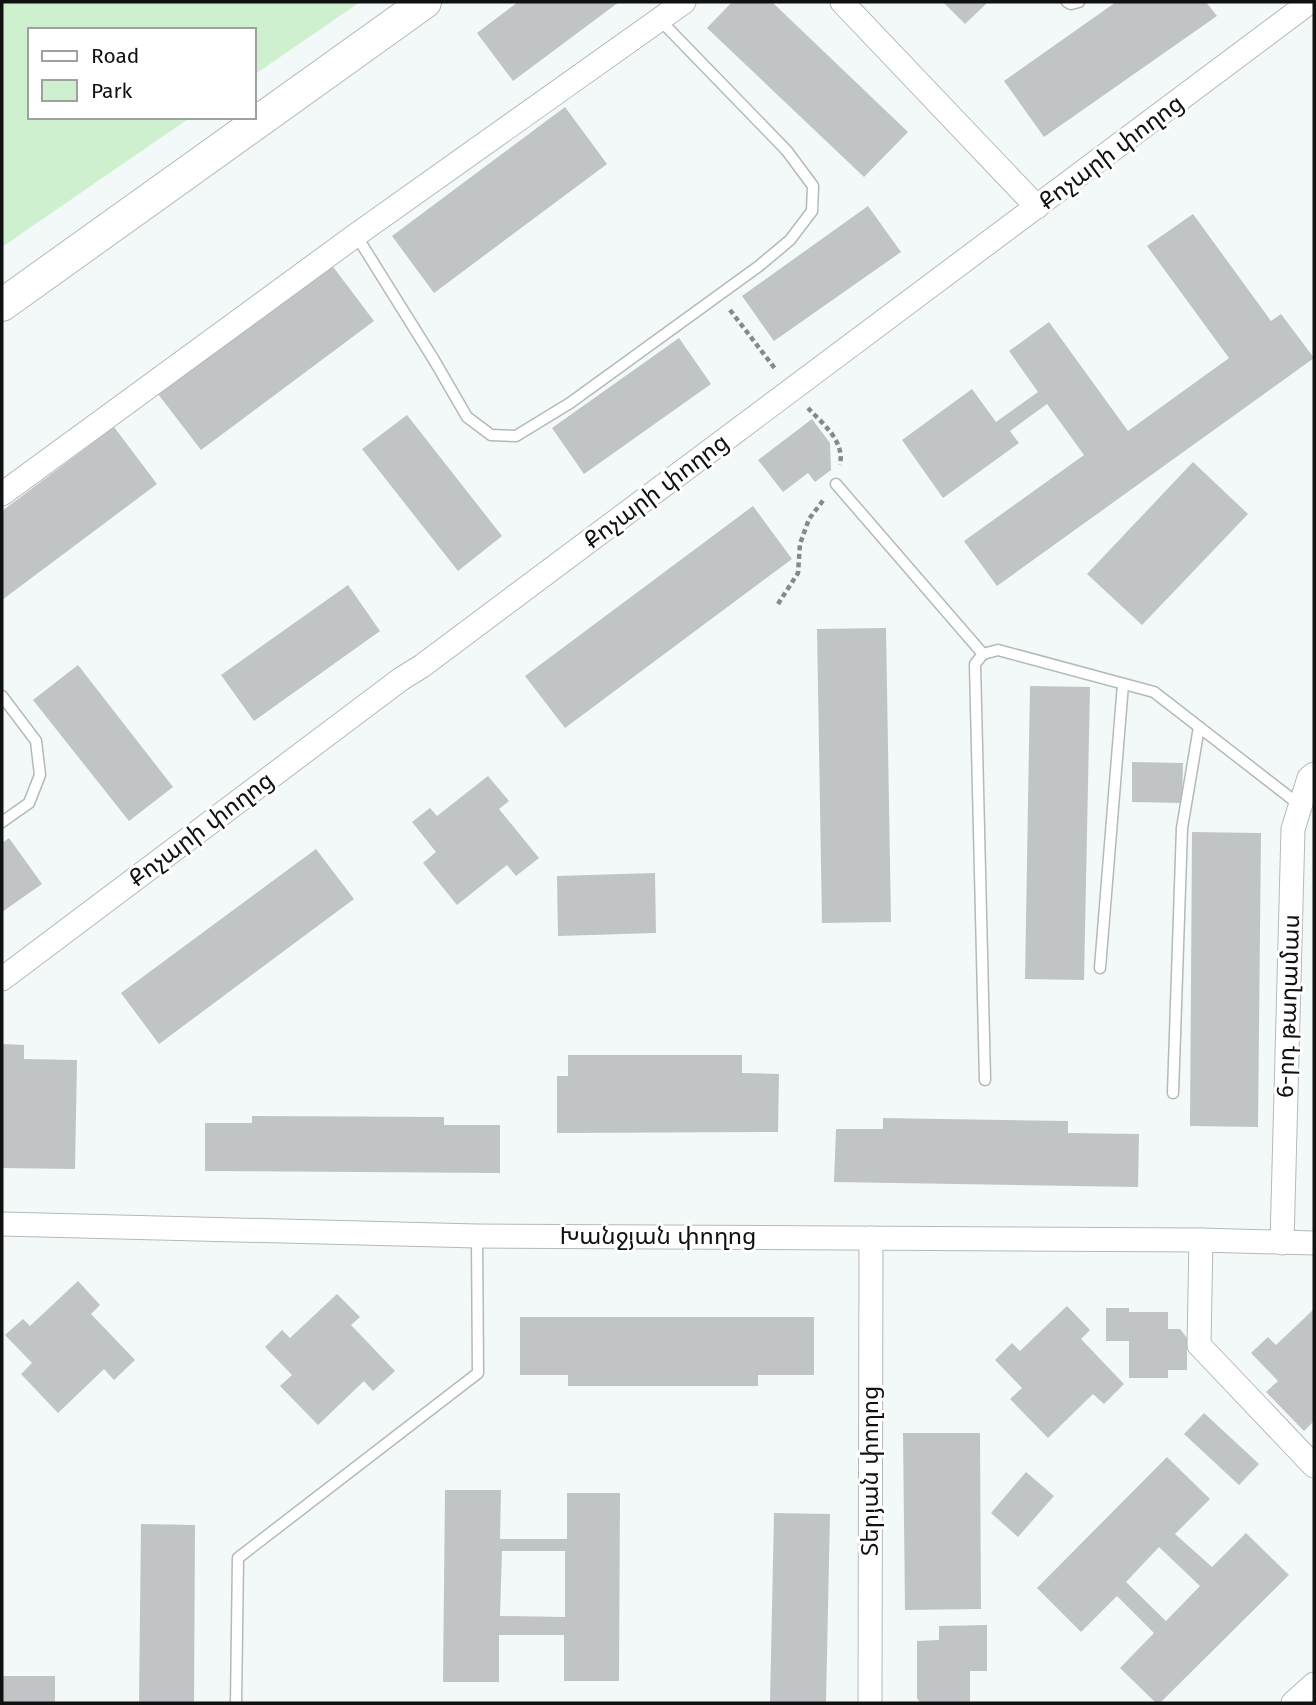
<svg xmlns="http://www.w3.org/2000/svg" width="1316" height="1705" font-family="'Fira Sans','Noto Sans Armenian',sans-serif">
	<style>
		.green { fill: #cff0ce }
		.building { fill: #c0c4c6; fill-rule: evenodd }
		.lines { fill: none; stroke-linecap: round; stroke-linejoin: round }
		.lane-casing { stroke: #b4b9b9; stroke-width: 13 }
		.street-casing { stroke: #b4b9b9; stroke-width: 25 }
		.secondary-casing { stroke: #b4b9b9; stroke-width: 34 }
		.path { stroke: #86898a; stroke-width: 4.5; stroke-dasharray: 5 3.5; stroke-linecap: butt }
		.lane { stroke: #fff; stroke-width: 10 }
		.street { stroke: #fff; stroke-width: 23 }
		.secondary { stroke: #fff; stroke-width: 32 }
		.labels { text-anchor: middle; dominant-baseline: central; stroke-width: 6; stroke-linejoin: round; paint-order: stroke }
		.street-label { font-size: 24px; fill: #101212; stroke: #fff }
	</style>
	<rect width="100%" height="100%" fill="#f3f8f9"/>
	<!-- green -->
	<polygon class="green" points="2,2 360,2 254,75 254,30 30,30 30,117 191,117 2,247"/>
	<!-- building -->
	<g class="building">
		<polygon points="518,2 619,2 513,81 477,33"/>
		<polygon points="732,2 772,2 908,132 864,177 707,28"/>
		<polygon points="943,2 988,2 965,24"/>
		<polygon points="1116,2 1206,2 1217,16 1044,137 1004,81"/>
		<polygon points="565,107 607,164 434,293 392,236"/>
		<polygon points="868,206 901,252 774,341 742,296"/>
		<polygon points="1193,214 1271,321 1281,314 1314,358 997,586 964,541 1084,455 1047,404 1010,431 1019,443 943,498 902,440 972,389 996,422 1038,392 1009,351 1049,322 1128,431 1229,358 1147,246"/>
		<polygon points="331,264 374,321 201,450 158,394"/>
		<polygon points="679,338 711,384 584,474 552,428"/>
		<polygon points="407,415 502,536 458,571 362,449"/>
		<polygon points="812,419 830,443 831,470 815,482 808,473 783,492 758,460"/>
		<polygon points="114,427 157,484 2,600 2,511"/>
		<polygon points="1193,462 1248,514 1142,625 1087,574"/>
		<polygon points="753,506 792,559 565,728 525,676"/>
		<polygon points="348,585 380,631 254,721 221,675"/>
		<polygon points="886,628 891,922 822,923 817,629"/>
		<polygon points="78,665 173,787 129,821 33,700"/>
		<polygon points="1030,686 1090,687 1084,980 1025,979"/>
		<polygon points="1132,762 1183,763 1182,803 1132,802"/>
		<polygon points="488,776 509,801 499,809 539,858 516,876 507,865 457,905 423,863 436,852 412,822 430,808 437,816"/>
		<polygon points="1192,832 1261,833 1258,1127 1190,1126"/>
		<polygon points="9,838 42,884 2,912 2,843"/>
		<polygon points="316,849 354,899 159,1044 121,993"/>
		<polygon points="655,873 656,933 558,936 557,876"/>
		<polygon points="2,1044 24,1045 24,1059 77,1060 75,1169 2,1168"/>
		<polygon points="568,1055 742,1055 742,1073 779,1074 778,1132 557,1133 557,1076 568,1076"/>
		<polygon points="252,1116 444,1117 444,1125 500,1125 500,1173 205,1171 205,1123 252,1123"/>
		<polygon points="883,1118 1068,1121 1068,1133 1139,1134 1138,1187 834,1182 836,1129 883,1129"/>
		<polygon points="78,1281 100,1305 91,1314 135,1360 114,1380 104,1369 58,1413 21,1374 32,1363 5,1335 23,1319 30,1326"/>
		<polygon points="337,1294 360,1317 351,1325 395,1371 373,1391 364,1381 318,1425 280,1386 292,1375 265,1347 282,1330 290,1338"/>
		<polygon points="1067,1306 1090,1330 1081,1339 1124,1384 1104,1404 1093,1394 1048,1438 1010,1399 1022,1388 995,1360 1012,1343 1020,1351"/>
		<polygon points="1106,1308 1129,1308 1129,1312 1168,1312 1168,1329 1180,1329 1187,1338 1187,1370 1168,1370 1168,1378 1129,1378 1129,1341 1106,1341"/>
		<polygon points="1314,1309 1314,1421 1304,1431 1266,1392 1278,1381 1251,1353 1268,1337 1276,1345"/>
		<polygon points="520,1317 814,1317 814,1375 758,1375 758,1386 568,1386 568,1375 520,1375"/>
		<polygon points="1204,1413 1259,1464 1239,1485 1184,1434"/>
		<polygon points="903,1433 980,1433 981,1609 905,1610"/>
		<path d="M1167 1457 1210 1499 1175 1534 1212 1567 1246 1533 1289 1575 1160 1703H1156L1120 1668 1154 1633 1117 1596 1081 1632 1037 1588ZM1159 1547 1200 1586 1166 1621 1126 1582Z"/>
		<polygon points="1026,1472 1054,1496 1018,1537 991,1513"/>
		<path d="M445 1490H501L500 1539H567V1493H620L619 1681H564V1635H499V1682H443ZM502 1551H565V1617L500 1616Z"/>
		<polygon points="774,1513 830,1514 826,1703 770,1703"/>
		<polygon points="141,1524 195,1525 194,1703 139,1703"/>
		<polygon points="987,1625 987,1671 970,1671 970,1703 920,1703 917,1698 917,1641 939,1640 939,1626"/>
		<rect x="2" y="1676" width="53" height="27"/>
	</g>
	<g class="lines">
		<!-- lane casing -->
		<g class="lane-casing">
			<g id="lane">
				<polyline points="1067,2 1071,4 1079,2"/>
				<polyline points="356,235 434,360 467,417 491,435 516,436 570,403 759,266 790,240 812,211 813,186 787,151 660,20"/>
				<polyline points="836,484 983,654"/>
				<polyline points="2,696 36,741 40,775 29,803 2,822"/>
				<polyline points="1100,968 1123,684"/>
				<polyline points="985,1080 975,664 983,654 998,650 1154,692 1301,806"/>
				<polyline points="1173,1093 1182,828 1199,727"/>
				<polyline points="236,1703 238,1558 478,1373 477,1236"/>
			</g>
		</g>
		<!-- street casing -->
		<g class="street-casing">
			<g id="street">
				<polyline points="842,2 1037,207"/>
				<polyline points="2,494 356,235 684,2"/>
				<polyline points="2,979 401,679 422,666 1310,2"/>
				<polyline points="2,1224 477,1236 1201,1240 1314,1243"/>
				<polyline points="1201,1240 1199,1345 1314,1466"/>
				<polyline points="1282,1243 1293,829 1309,778 1314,774"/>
				<polyline points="870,1703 871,1238"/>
				<polyline points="1293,1703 1314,1684"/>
			</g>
		</g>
		<!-- secondary casing -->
		<g class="secondary-casing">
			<polyline id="secondary" points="2,305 425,2"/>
		</g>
		<!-- path -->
		<g class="path">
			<polyline points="730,310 776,370"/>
			<path d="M808 408C823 424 845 441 840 465"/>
			<polyline points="778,604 798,573 800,544 809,519 825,498"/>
		</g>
		<!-- lane -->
		<use href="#lane" class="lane"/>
		<!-- street -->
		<use href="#street" class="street"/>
		<!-- secondary -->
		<use href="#secondary" class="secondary"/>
	</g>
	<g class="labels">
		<!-- street labels -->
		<g class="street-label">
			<text transform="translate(1111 152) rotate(-37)">Քոչարի փողոց</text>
			<text transform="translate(656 491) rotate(-37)">Քոչարի փողոց</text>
			<text transform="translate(201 829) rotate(-37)">Քոչարի փողոց</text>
			<text transform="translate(1288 1006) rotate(-88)">6-րդ թաղամաս</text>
			<text x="658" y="1236">Խանջյան փողոց</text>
			<text transform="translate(870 1471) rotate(-90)">Տերյան փողոց</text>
		</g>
	</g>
	<!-- border -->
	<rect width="1316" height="1705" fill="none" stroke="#101212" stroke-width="7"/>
	<!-- legend -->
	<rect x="28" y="28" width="228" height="91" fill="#ffffff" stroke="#9fa0a0" stroke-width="2"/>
	<rect x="42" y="51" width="35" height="10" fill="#ffffff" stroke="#9fa0a0" stroke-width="2"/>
	<text x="91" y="63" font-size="21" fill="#101212">Road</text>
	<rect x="42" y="80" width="35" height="21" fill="#cff0ce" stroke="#9fa0a0" stroke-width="2"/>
	<text x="91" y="98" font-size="21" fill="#101212">Park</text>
</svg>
